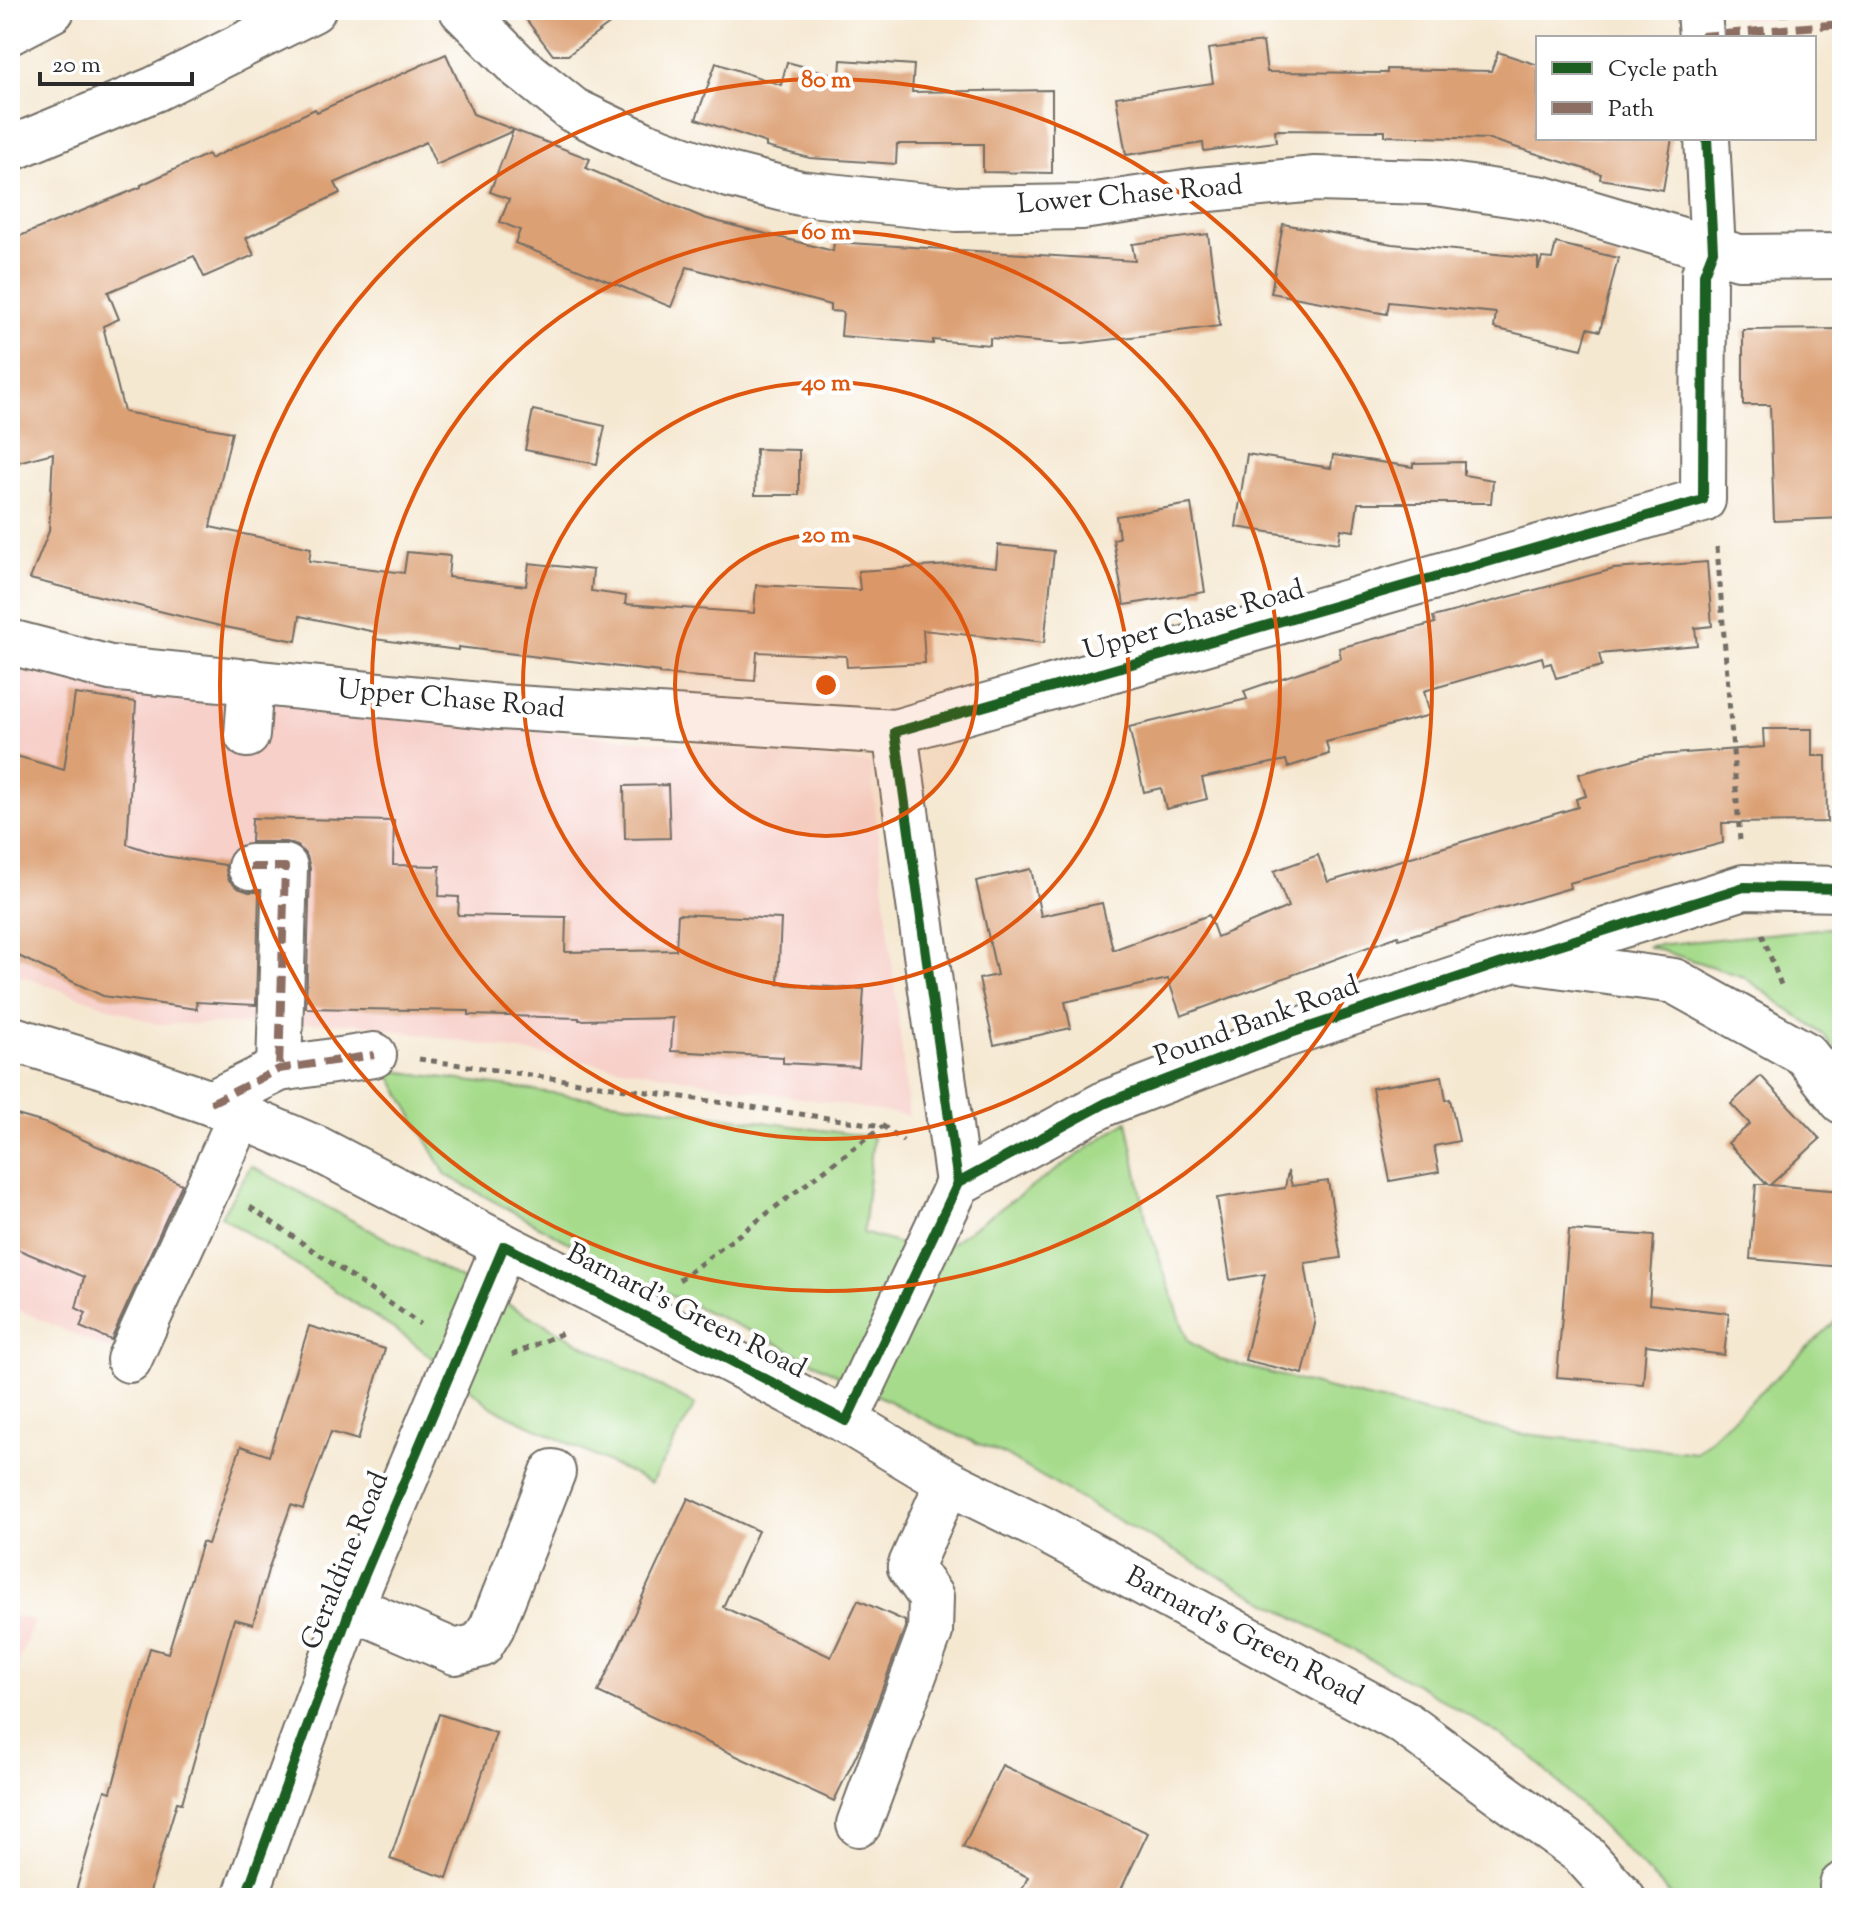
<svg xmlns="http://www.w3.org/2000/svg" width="1852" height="1908" font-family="'Sorts Mill Goudy',serif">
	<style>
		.built { fill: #f7d0ca }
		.green { fill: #a6db8b; stroke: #68835b; stroke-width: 2 }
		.building { fill: #dca074 }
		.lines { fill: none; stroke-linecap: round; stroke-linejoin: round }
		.minor-casing { stroke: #726d65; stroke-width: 48 }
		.major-casing { stroke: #726d65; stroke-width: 48 }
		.path { stroke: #726d65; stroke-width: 5; stroke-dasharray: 6 6; stroke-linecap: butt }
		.minor { stroke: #fff; stroke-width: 44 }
		.major { stroke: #fff; stroke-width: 44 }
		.quiet { stroke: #8d6e63; stroke-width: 8; stroke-dasharray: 16 8; stroke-linecap: butt }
		.cycleway-casing { stroke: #fff; stroke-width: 15 }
		.cycleway { stroke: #1b5e20; stroke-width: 10 }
		.ring { fill: none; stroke: #df570e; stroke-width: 4 }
		.labels { text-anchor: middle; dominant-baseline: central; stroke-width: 8; stroke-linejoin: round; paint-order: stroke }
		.street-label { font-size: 28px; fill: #2b2b2b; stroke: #fff }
		.centre { fill: #df570e; stroke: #fff; stroke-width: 4 }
		.ring-label { font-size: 24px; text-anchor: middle; font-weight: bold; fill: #df570e; stroke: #fff; stroke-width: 8; stroke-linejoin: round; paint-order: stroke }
	</style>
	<rect width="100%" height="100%" fill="#fff"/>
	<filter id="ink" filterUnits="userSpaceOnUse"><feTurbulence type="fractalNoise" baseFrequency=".0125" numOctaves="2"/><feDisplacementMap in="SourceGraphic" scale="16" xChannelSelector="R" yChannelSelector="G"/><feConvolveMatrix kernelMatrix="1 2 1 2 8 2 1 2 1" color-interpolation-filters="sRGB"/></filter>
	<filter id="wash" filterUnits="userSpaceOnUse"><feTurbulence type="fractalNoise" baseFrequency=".006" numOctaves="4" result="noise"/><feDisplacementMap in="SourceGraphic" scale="32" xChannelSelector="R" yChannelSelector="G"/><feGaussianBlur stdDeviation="1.8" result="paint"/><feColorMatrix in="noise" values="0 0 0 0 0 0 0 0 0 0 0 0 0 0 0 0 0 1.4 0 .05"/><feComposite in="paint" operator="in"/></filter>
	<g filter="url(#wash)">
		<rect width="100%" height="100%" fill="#f5e8d1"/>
		<!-- built -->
		<g class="built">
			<polygon points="1741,10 1842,10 1842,14 1742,20"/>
			<polygon points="10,668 66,681 870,764 909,1116 353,1023 156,1024 10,972"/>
			<polygon points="10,1119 191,1184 114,1352 10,1306"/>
			<polygon points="10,1615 34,1620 10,1684"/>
		</g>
		<!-- green -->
		<g class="green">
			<polygon points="1827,928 1842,929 1842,1062 1824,1035 1744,977 1647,946"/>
			<polygon points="387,1070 873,1137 863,1233 935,1254 1127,1121 1147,1223 1188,1341 1221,1360 1334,1390 1515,1433 1696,1453 1842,1315 1842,1898 1674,1898 1527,1752 1428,1691 1087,1503 1005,1455 941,1428 774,1342 635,1279 446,1175"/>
			<polygon points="251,1166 695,1405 651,1483 493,1408 409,1339 221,1216"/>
		</g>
		<g id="blocks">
			<!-- building -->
			<g class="building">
				<polygon points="519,10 628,10 568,55 553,55"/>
				<polygon points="1263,42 1267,72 1387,73 1387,69 1491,71 1498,52 1538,65 1538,138 1672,138 1663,190 1600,179 1601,174 1489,139 1385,136 1385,131 1275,130 1276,142 1204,151 1203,143 1126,155 1116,97 1213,83 1208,49"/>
				<polygon points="446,54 473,114 590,159 586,168 704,218 833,251 834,242 1135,261 1132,244 1208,234 1220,326 1083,343 1062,344 990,338 990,345 933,340 933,344 841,336 843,312 830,311 830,305 687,267 671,307 515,243 520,230 500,222 509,199 490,192 513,131 436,165 426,142 335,183 340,193 246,238 254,255 204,277 194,256 108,292 119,319 103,326 124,412 232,432 210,527 311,548 309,561 404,573 407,552 450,556 448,577 526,586 529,563 593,570 591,591 626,596 625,604 754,613 756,585 860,590 858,571 967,564 996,567 998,545 1054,551 1044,643 923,630 925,663 847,667 846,656 757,652 755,681 659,674 659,672 458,647 458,650 374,639 375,632 300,616 296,641 220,626 30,579 49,531 53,453 10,464 10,240 141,187 141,185 208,154 210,159 315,109 317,112"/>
				<polygon points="841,60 914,65 912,92 1052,90 1052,173 983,172 983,144 897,144 896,164 810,158 766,147 766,143 696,119 716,63 781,85 787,62 840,76"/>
				<polygon points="1283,224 1392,244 1538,258 1538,270 1542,258 1552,259 1556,243 1618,258 1600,331 1588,328 1582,349 1494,328 1496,313 1389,302 1387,314 1271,293"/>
				<polygon points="1842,329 1842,518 1774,521 1770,405 1743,405 1743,330"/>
				<polygon points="533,410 605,426 597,464 525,450"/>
				<polygon points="756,449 799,450 799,495 755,495"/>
				<polygon points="1247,454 1331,468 1333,455 1413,467 1413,463 1464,462 1464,475 1493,480 1491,503 1358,503 1354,531 1341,529 1339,543 1236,527"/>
				<polygon points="1191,504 1205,592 1124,605 1113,539 1119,538 1116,516"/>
				<polygon points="1707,562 1712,626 1695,628 1697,645 1599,654 1602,666 1556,678 1551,663 1544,665 1542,657 1424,691 1430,715 1326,742 1329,754 1288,767 1286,760 1202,778 1207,799 1166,809 1161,788 1144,792 1129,727 1247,699 1244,691 1341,658 1339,648 1435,623 1433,617 1614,569"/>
				<polygon points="75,694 136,702 127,844 164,856 225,865 228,879 237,888 249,892 259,892 256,1005 196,1002 197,1009 103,996 10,952 10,754 64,770"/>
				<polygon points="1763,729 1812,729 1812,756 1826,756 1827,822 1722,823 1723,843 1569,883 1570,888 1499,909 1499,908 1399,939 1398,936 1181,1016 1168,979 1065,1002 1071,1028 994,1045 979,979 997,975 976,881 1031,869 1041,916 1102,903 1113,950 1209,915 1217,937 1288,907 1274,871 1318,855 1328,882 1578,807 1576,799 1586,796 1579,774 1646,756 1764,747"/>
				<polygon points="668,785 670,838 625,839 624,786"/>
				<polygon points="252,818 394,821 393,865 440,866 439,896 459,897 458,915 566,917 565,952 676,950 678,914 781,919 778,984 864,989 859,1067 783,1063 783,1057 671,1051 673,1018 579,1020 579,1018 469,1015 469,1011 306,1008 310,868 307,856 298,846 286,842 251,842"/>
				<polygon points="1442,1076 1446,1100 1450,1099 1459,1141 1434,1146 1439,1172 1390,1181 1372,1088"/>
				<polygon points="1761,1076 1820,1139 1770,1185 1842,1191 1842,1267 1750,1259 1756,1184 1767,1184 1728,1143 1750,1124 1731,1104"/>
				<polygon points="10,1113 48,1124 182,1184 111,1340 80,1327 86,1313 76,1308 84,1277 10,1246"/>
				<polygon points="1288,1171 1292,1186 1328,1181 1341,1258 1305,1263 1315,1324 1303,1374 1245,1360 1265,1274 1230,1280 1217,1198 1285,1188"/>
				<polygon points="1569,1230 1654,1236 1649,1304 1729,1313 1724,1355 1646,1345 1643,1384 1557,1377"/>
				<polygon points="309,1326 385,1349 358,1440 331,1432 303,1509 291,1505 268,1570 253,1624 234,1619 182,1803 177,1802 148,1898 74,1898 105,1790 111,1792 150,1648 168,1653 202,1542 208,1544 241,1446 269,1456"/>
				<polygon points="688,1498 758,1531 723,1607 831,1657 858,1600 905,1621 905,1627 863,1741 834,1801 598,1692"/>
				<polygon points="439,1714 496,1733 447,1878 390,1859"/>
				<polygon points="1002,1765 1148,1833 1117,1898 1018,1898 1028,1877 963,1847"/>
			</g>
		</g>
	</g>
	<g filter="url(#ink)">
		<use href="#blocks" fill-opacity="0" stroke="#726d65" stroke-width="2"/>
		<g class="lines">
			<!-- minor casing -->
			<g class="minor-casing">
				<g id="minor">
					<polyline points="462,10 517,65 573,110 646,145 729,175 800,193 956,209 1082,207 1199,190 1315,179 1430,182 1544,199 1739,257 1842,256"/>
					<polyline points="1699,10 1701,38"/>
					<polyline points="10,32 52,10"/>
					<polyline points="10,642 110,668 500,707 895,732"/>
					<polyline points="247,735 251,681"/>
					<polyline points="250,867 285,867 279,1069"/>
					<polyline points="1527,961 1674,981 1805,1054 1842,1101"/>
					<polyline points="211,1103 279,1069 374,1055"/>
					<polyline points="958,1183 895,732 1703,500 1704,274 1713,251 1707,138"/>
					<polyline points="129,1360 241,1115"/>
					<polyline points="846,1421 958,1183 1106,1103 1273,1039 1514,959 1744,887 1842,889"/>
					<polyline points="351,1607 455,1652 481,1645 492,1627 553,1472"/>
					<polyline points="859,1824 930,1632 931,1597 910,1567 948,1482"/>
					<polyline points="1842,1885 1842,1890"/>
					<polyline points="245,1898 351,1607 504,1246"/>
				</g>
			</g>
			<!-- major casing -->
			<g class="major-casing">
				<g id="major">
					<polyline points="10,149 155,89 313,10"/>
					<polyline points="10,1038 109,1068 211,1103 318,1149 504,1246 670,1329 846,1421 948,1482 1039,1527 1403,1722 1582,1853 1623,1898"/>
				</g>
			</g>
			<!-- path -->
			<g class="path">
				<polyline points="1717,547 1740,840"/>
				<polyline points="1762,934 1781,985"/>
				<polyline points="419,1059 883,1126 903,1141"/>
				<polyline points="250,1207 420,1324"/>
				<polyline points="679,1280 883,1126"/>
				<polyline points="512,1355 565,1332"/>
			</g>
			<!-- minor -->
			<use href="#minor" class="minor"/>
			<!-- major -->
			<use href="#major" class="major"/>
			<!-- quiet -->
			<g class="quiet">
				<polyline points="1700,15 1741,15 1831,10"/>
				<polyline points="1701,36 1842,24"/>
				<polyline points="250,867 285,867 279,1069"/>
				<polyline points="211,1103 279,1069 374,1055"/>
			</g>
			<!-- cycleway casing -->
			<g class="cycleway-casing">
				<g id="cycleway">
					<polyline points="958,1183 895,732 1703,500 1704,274 1713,251 1707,138"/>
					<polyline points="245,1898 351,1607 504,1246 670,1329 846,1421 958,1183 1106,1103 1273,1039 1514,959 1744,887 1842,889"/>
				</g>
			</g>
			<!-- cycleway -->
			<use href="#cycleway" class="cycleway"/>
		</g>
	</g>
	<!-- distance rings -->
	<circle cx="826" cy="685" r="151" fill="#df570e" fill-opacity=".12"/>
	<g class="ring">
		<circle cx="826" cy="685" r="151"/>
		<circle cx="826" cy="685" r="303"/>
		<circle cx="826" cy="685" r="454"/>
		<circle cx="826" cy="685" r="606"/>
	</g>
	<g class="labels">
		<!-- street labels -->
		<g class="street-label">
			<text transform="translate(1130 196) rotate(-5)">Lower Chase Road</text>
			<text transform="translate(1194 621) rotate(-16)">Upper Chase Road</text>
			<text transform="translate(451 700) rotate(5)">Upper Chase Road</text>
			<text transform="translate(1257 1022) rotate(-20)">Pound Bank Road</text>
			<text transform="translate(686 1312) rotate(27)">Barnard's Green Road</text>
			<text transform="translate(346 1561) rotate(-68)">Geraldine Road</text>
			<text transform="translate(1244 1637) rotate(28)">Barnard's Green Road</text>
		</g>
	</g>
	<circle cx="826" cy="685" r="12" class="centre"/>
	<g class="ring-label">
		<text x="826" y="87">80 m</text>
		<text x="826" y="239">60 m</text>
		<text x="826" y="390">40 m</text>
		<text x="826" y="542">20 m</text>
	</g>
	<!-- margin -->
	<rect width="1852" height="1908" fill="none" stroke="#fff" stroke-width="40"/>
	<!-- legend -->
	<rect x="1536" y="36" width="280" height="104" fill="#ffffff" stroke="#aaaaaa" stroke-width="2"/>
	<rect x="1552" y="62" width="40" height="12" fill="#1b5e20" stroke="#aaaaaa" stroke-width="2"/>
	<text x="1608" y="76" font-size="24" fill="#2b2b2b">Cycle path</text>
	<rect x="1552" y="102" width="40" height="12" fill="#8d6e63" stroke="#aaaaaa" stroke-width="2"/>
	<text x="1608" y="116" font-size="24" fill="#2b2b2b">Path</text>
	<!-- scale -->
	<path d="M40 72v12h152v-12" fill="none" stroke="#2b2b2b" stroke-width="4"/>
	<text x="52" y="72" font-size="24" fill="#2b2b2b" stroke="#ffffff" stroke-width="6" paint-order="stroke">20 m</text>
</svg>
